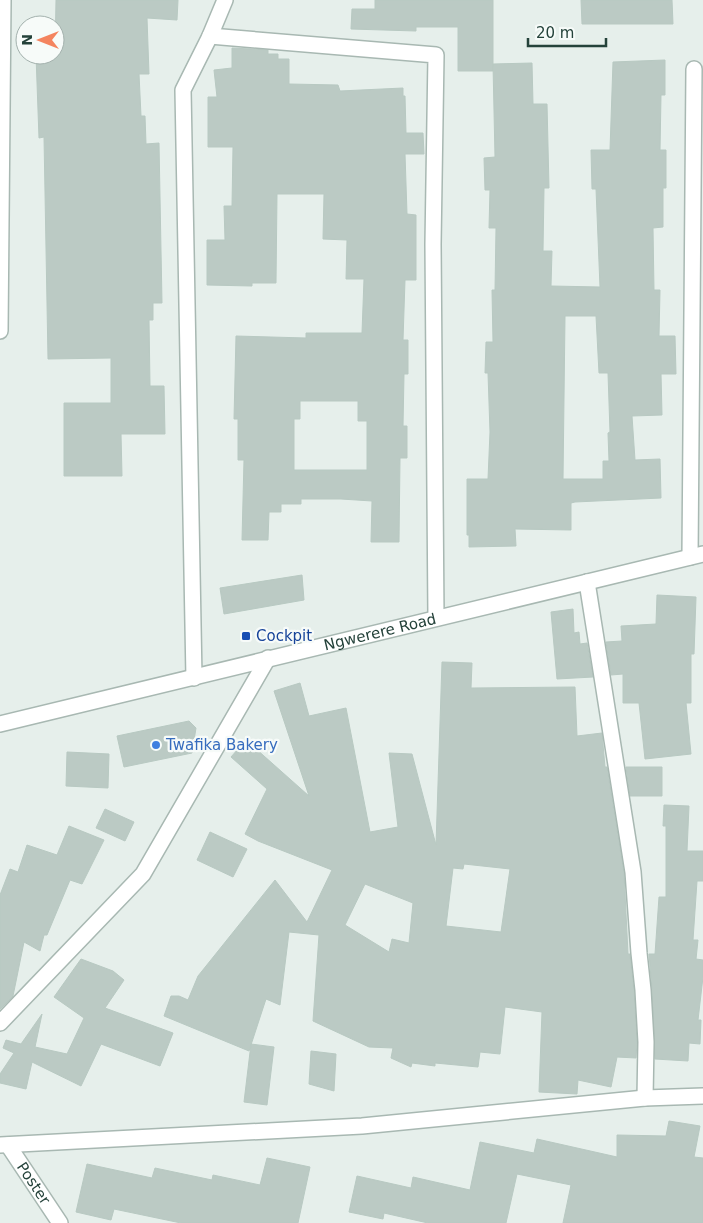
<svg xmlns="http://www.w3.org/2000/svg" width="703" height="1223" font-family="'DejaVu Sans',sans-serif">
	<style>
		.building { fill: #bbcac4; stroke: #b8c9c2; fill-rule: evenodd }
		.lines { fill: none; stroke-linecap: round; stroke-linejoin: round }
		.street-casing { stroke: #a8b8b2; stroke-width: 18 }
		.street { stroke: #fff; stroke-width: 15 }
		.transit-dot { fill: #1a4fb4; stroke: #f7fbf9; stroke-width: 2 }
		.shop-dot { fill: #3f7fe0; stroke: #f7fbf9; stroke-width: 2 }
		.labels { text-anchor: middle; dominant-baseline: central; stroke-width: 4.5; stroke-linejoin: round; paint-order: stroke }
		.street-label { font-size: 15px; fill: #24423a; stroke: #f7fbf9 }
		.transit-label { font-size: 15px; fill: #164399; stroke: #f7fbf9; text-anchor: start }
		.shop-label { font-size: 15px; fill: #366cbe; stroke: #f7fbf9; text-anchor: start }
	</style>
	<rect width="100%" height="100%" fill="#e6efeb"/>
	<!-- building -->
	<g class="building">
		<polygon points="56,0 178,0 177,20 147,18 149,74 139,74 141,116 145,116 146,144 159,143 162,303 153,303 153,320 149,320 150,386 164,386 165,434 121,434 122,476 64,476 64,403 111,403 111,358 48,359 44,137 39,138 36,55 55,55"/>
		<polygon points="375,0 493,0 493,71 458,71 458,27 416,27 416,31 351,29 352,9 375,9"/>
		<polygon points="581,0 672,0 673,24 582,24"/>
		<path d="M232 48 268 50V54H278V59H289V84L338 85 340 91 403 88V96H405L406 133H423L424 154H405L407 214 416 215V280H405L403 340H408V374H404L403 426H407V458H400L399 542H371L372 501 341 499H301V504H281V512H269L268 540H242L244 460H238V419H234L236 336 306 338V333H362L364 279H346L347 240 323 239 324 194H277L276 283H252V286L207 285V240H225L224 206H232L233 147H208V97H217L214 70 232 68ZM300 401H358V421H367V470H294V419H300Z"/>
		<path d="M665 60V95H661L660 150H666V188H663V227L653 228 654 290H660L659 336H675L676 374H661L662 415 632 416 635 460 660 459 661 498 575 502 571 503V530L515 529 516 546 469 547V535H467V479H488L490 432 488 373H485L486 342H493L492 290H495L496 228H489L490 190H485L484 158 495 157 493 64 532 63 533 104H547L549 188H544L543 251H552L551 286 600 287 596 189H592L591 150H610L613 62ZM565 316H596L599 373H608L610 432 608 433 609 461H603V479H563Z"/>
		<polygon points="302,575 304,600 224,614 220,588"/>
		<polygon points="657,595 696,597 694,654 691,654 691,703 686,703 691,754 645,759 639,703 623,703 623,674 611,675 606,642 622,641 621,626 656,624"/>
		<polygon points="573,609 574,633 579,632 580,644 587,643 593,677 557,679 551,612"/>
		<path d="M442 662 472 663 471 688 575 687 577 736 602 733 605 767H607L624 873 628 954H630L634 991 637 1042 636 1058 617 1057 611 1087 578 1080 577 1094 539 1092 542 1012 505 1007 500 1054 480 1052 478 1067 435 1063V1066L412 1063 411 1067 391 1058 393 1048 369 1047 313 1021 319 935 289 932 280 1005 266 999 249 1051 164 1016 171 996H179L188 1000 198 976 275 880 307 922 332 870 258 841 245 834 267 789 231 757 246 740 309 796 274 691 300 683 309 716 346 708 370 832 398 827 389 753 412 754 436 845ZM464 864 510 869 501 932 446 926 453 868 463 869ZM365 884 413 903 409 943 392 939 389 952 345 925Z"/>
		<polygon points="189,721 196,728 192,753 124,767 117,736"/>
		<polygon points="67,752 109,754 108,788 66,786"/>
		<polygon points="626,767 662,767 662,796 630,796"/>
		<polygon points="664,805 689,806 687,851 703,851 703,881 697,881 693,940 698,940 696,959 703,960 703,977 698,1020 701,1020 700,1044 689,1043 688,1061 655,1059 652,989 649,954 655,954 659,897 666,897 666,826 663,826"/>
		<polygon points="105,809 134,822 125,841 96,828"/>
		<polygon points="69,826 104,840 82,884 70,880 47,935 44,935 40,951 24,942 13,996 0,1009 0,895 10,869 18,872 27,845 57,855"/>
		<polygon points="210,832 247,849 233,877 197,860"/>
		<polygon points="81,959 113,971 124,980 105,1008 173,1033 160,1066 101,1044 81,1086 32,1062 26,1089 0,1083 0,1074 14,1053 3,1048 6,1040 21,1044 42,1014 35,1047 67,1054 84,1018 54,997"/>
		<polygon points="251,1044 274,1047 267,1105 244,1102"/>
		<polygon points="311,1051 336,1054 334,1091 309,1084"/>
		<polygon points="669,1121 700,1126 694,1157 703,1158 703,1223 563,1223 571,1185 517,1174 506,1223 428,1223 384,1213 383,1219 349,1212 357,1176 411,1188 413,1177 470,1190 480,1142 534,1153 537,1139 617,1157 617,1135 666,1136"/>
		<polygon points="267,1158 310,1167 298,1223 181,1223 114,1209 111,1220 76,1212 87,1164 152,1178 155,1168 212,1180 213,1175 260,1185"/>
	</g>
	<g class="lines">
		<!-- street casing -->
		<g class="street-casing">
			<g id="street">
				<polyline points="210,36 436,55 433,244 436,618"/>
				<polyline points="0,331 3,0"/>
				<polyline points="690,557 694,69"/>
				<polyline points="587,582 633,872 639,953 643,990 646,1042 645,1098"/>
				<polyline points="194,678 183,90 210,36 225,0"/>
				<path id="s1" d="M0 724 703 554"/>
				<polyline points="0,1023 143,874 268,658"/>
				<polyline points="0,1145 362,1126 645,1098 703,1096"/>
				<path id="s2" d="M8 1145 60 1223"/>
			</g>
		</g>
		<!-- street -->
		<use href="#street" class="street"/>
	</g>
	<!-- markers -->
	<rect class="transit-dot" x="241" y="631" width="10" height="10" rx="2.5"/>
	<circle class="shop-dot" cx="156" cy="745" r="5"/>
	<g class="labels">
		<!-- street labels -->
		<g class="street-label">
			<text stroke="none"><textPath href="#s1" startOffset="391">Ngwerere Road</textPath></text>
			<text stroke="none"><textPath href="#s2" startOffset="46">Poster</textPath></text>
		</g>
		<!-- transit labels -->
		<g class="transit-label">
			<text x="256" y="636">Cockpit</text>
		</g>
		<!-- shop labels -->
		<g class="shop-label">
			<text x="166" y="745">Twafika Bakery</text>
		</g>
	</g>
	<!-- north arrow -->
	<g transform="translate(40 40) rotate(270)"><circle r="24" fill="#f7fbf9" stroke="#a3b1ad"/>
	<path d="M0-4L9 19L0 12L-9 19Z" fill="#f4845f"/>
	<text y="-8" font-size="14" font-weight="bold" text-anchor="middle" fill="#24423a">N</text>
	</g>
	<!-- scale -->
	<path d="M528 38v8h78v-8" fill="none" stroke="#24423a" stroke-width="2.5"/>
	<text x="536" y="38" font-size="15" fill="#24423a" stroke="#f7fbf9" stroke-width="4" paint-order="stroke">20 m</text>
</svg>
